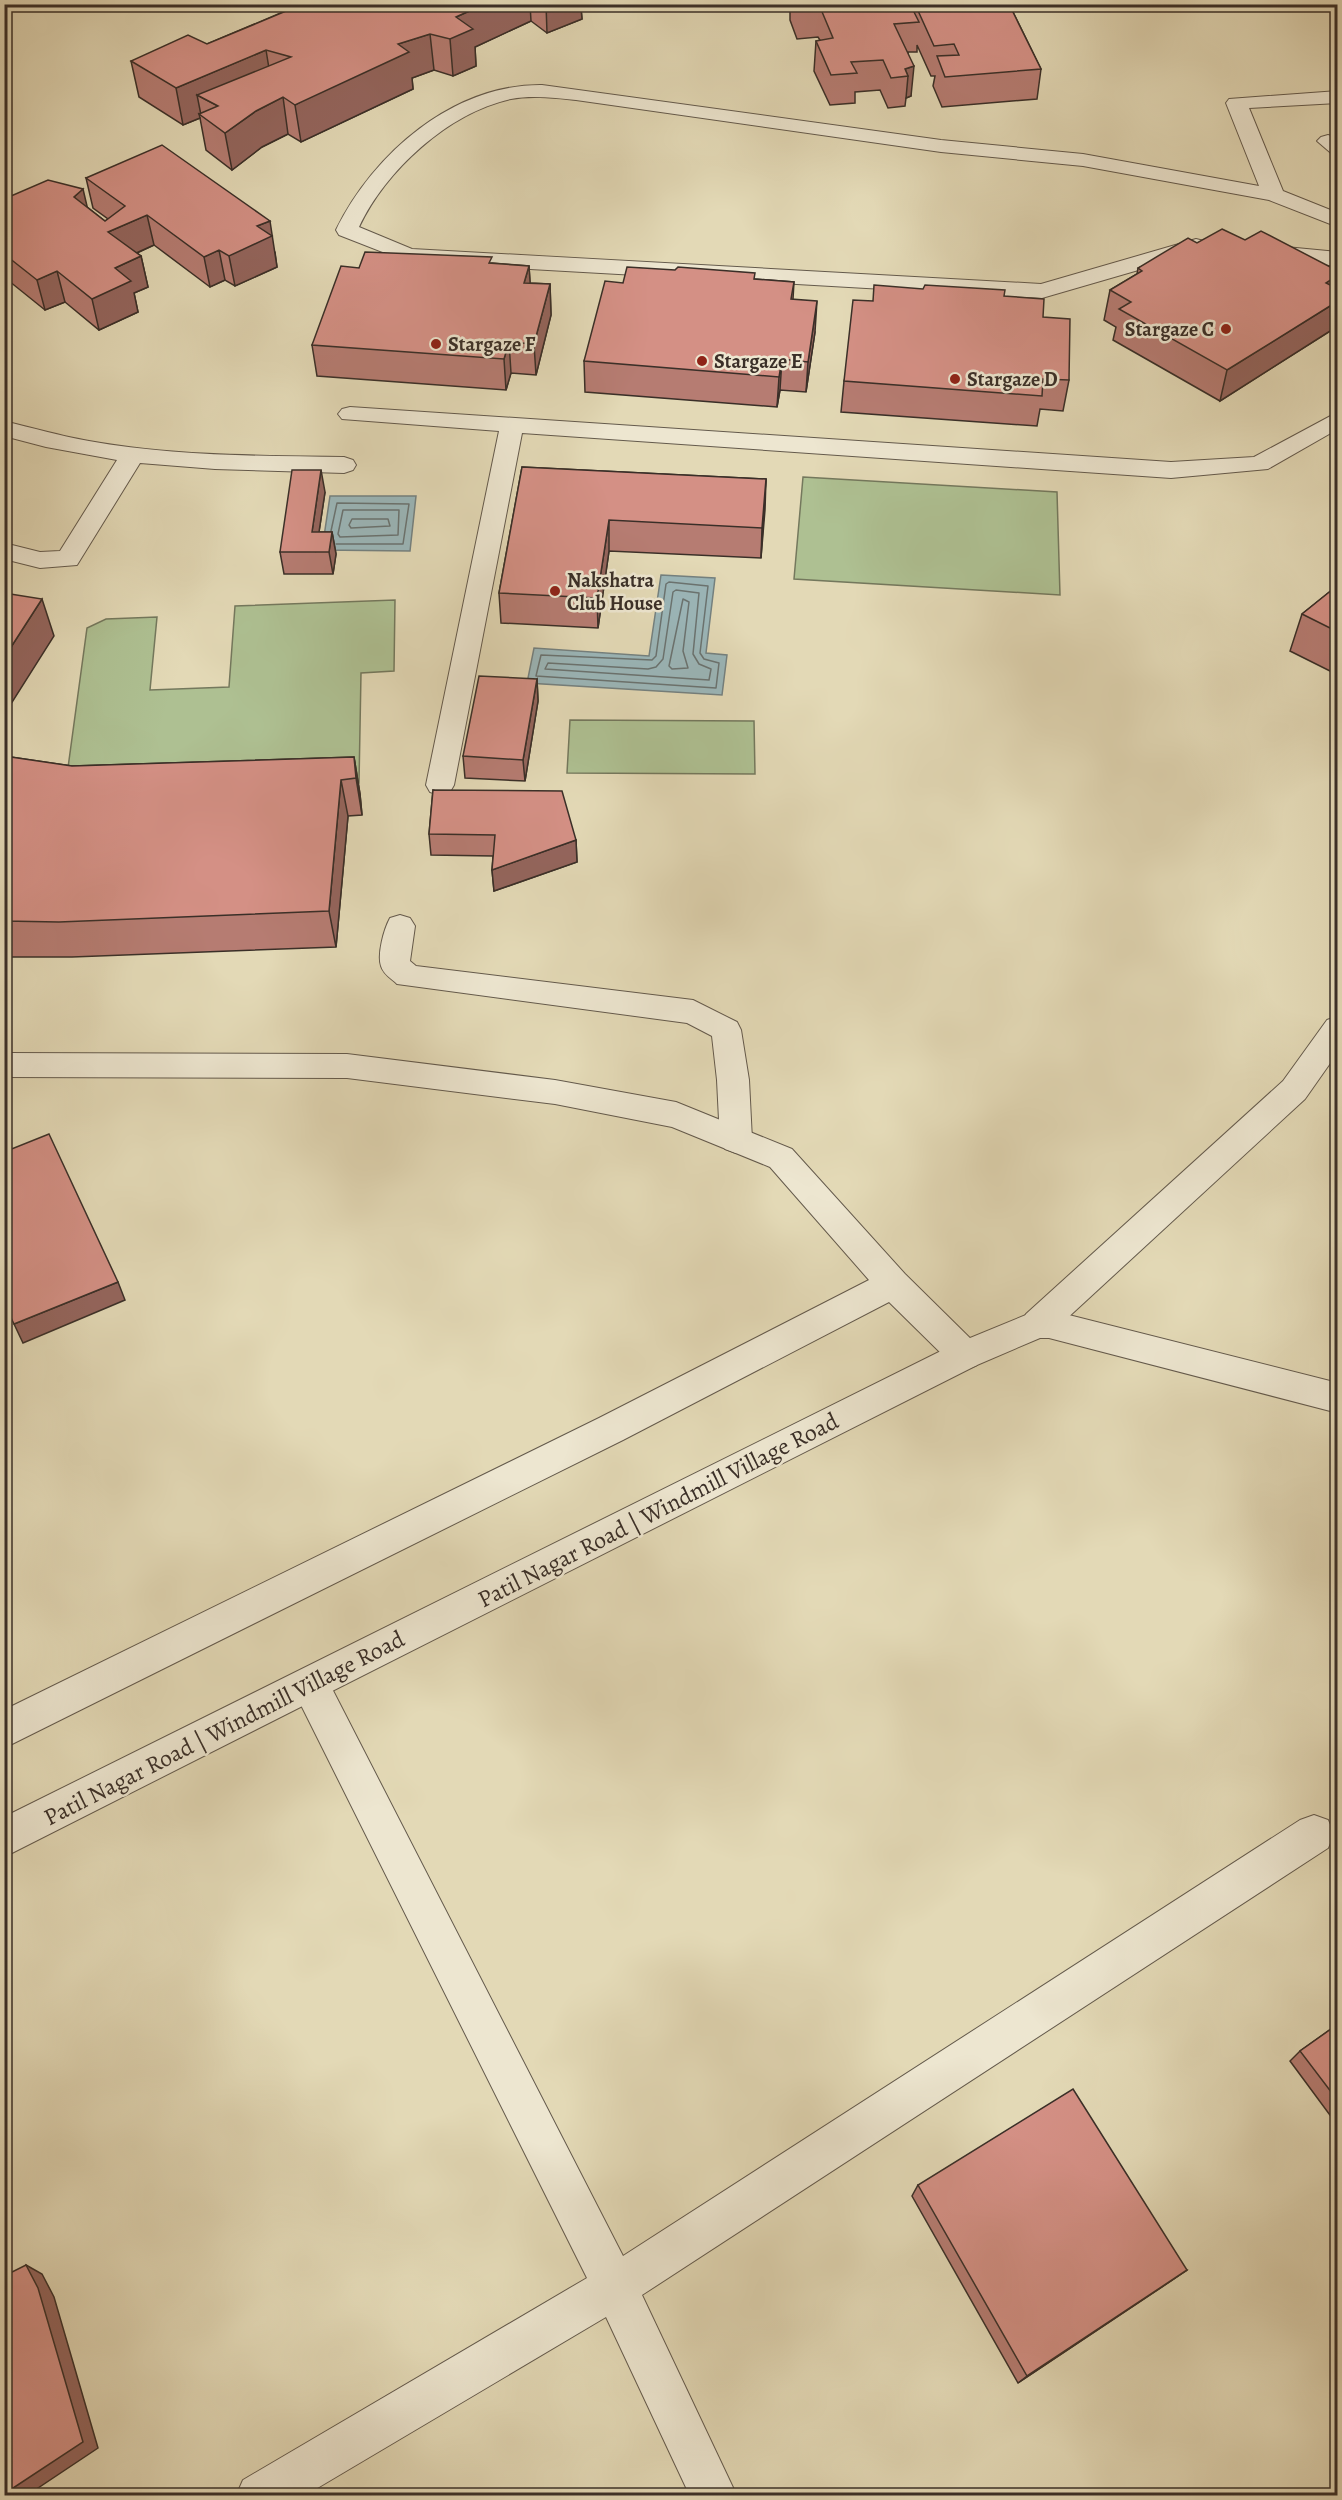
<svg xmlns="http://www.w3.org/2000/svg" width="1342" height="2500" font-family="Alegreya,serif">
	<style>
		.green { fill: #aec092; stroke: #74785d; stroke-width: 1.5 }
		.water { fill: #9bb7ba; stroke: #748180; stroke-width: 1.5 }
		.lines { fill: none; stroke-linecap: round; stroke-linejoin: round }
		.shore { stroke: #6a7371; stroke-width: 1.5 }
		.service-casing { stroke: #645a4c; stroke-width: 2 }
		.minor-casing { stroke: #645a4c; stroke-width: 2 }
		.tertiary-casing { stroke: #645a4c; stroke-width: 2 }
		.service { fill: #ede6d0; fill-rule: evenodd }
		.minor { fill: #ede6d0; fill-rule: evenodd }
		.tertiary { fill: #ede6d0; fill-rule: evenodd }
		.wall { fill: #b67c72; stroke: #3a2f28; stroke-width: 1.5 }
		.shaded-wall { fill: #94655d; stroke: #3a2f28; stroke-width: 1.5 }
		.building { fill: #d49085; stroke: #3a2f28; stroke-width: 1.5 }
		.poi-dot { fill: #8f2418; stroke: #ede6d0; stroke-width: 2 }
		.labels { text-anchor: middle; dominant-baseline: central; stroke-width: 5; stroke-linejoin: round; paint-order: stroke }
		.far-poi-label { font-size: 20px; font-weight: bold; fill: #3a2f28; stroke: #ede6d0; text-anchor: start }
		.street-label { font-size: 24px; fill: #3a2f28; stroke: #ede6d0 }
	</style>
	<rect width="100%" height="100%" fill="#e3d9b6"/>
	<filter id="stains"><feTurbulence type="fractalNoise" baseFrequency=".00333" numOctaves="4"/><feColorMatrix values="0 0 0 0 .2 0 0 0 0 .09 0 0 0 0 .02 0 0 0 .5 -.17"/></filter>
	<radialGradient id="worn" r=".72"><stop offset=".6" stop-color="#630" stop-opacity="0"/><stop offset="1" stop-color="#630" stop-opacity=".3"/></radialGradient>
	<!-- green -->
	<g class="green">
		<polygon points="803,477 1057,492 1060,595 794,579"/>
		<polygon points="395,600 394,671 361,673 359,783 64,797 87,628 106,619 157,617 150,690 229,687 235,606"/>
		<polygon points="570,720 754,721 755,774 567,773"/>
	</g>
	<!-- water -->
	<g class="water">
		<polygon points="330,496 416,496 410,551 322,550"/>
		<polygon points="661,575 715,578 706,653 727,655 722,695 527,683 534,648 649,656"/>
	</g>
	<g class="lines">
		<!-- shore -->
		<g class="shore">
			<polygon points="343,510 399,510 398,535 340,537 338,534"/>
			<polygon points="352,519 388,519 390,526 351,528 349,525"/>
			<polyline points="331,531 337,503 409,504 403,544 336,544"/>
			<polygon points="669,582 708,586 700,653 704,659 719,663 716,688 536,676 541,655 652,660 656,656 666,584"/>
			<polygon points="676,590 699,593 693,654 699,664 711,669 709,680 545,669 548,663 648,669 656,667 663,659 673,592"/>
			<polygon points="683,599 689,602 683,651 688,668 672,669 669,666"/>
		</g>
		<!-- service casing -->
		<g class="service-casing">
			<g id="service">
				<path d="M542 85 941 140 1083 154 1259 186 1226 103 1229 99 1338 91V103L1249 108 1283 191 1338 213V227L1269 200 1083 166 941 152 576 100C555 98 532 95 511 99 448 113 386 170 359 227L412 249 1041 284 1196 239 1204 241 1207 246 1204 251 1042 298 408 262 339 235 336 230C373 154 453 84 542 85Z"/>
				<polygon points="1328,135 1338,138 1338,155 1331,153 1317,141 1321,137"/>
				<polygon points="1265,245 1338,252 1338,266 1257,257 1254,252 1257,247"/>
				<polygon points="350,407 1171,462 1254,457 1338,412 1338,429 1268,469 1171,478 522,433 454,785 450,792 440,795 430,792 426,785 499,431 342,419 338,414 342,409"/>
				<path d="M4 421C33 428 60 436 89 441 173 456 259 456 344 457L353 460 356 465 353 470 344 473 215 469 140 463 77 565 40 568 4 559V543L40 552 60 551 117 460 46 447 4 436Z"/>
				<path d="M400 915 410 918 415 926 410 961 416 966 693 1000 737 1022 741 1030 749 1080 752 1140 747 1149 736 1153 725 1149 720 1140 717 1080 712 1036 687 1023 397 984C392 979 383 974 381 966 377 954 384 929 390 918Z"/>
				<polygon points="311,1668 324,1673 623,2256 1300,1820 1314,1815 1328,1820 1334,1834 1328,1848 642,2295 737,2496 690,2496 606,2317 304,2496 236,2496 243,2480 587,2278 298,1699 292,1686 298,1673"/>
			</g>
		</g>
		<!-- minor casing -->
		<g class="minor-casing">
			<g id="minor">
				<polygon points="1338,1016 1338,1052 1305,1099 1050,1334 1038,1338 1026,1334 1021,1324 1026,1314 1283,1081 1327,1020"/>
				<polygon points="4,1053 347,1054 555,1080 676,1102 792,1149 905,1274 977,1345 982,1355 977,1365 965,1370 953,1365 889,1302 623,1440 4,1748 4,1710 599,1418 869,1280 770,1167 672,1127 555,1104 347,1078 4,1077"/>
			</g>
		</g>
		<!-- tertiary casing -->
		<g class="tertiary-casing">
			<polygon id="tertiary" points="1038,1310 1049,1310 1338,1383 1338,1413 1049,1338 1040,1338 977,1365 4,1857 4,1817 953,1345"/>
		</g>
		<!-- service -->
		<use href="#service" class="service"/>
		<!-- minor -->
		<use href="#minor" class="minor"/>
		<!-- tertiary -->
		<use href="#tertiary" class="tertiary"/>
	</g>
	<!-- wall -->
	<g class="wall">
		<polygon points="282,4 587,4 587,6 581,8 582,19 547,33 531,21 475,47 476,66 453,76 434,70 412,78 413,89 301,142 288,134 262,147 232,170 206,150 200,118 183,125 139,97 131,61 207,44 283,12"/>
		<polygon points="790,4 886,4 888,8 905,7 906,4 1009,4 1041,69 1037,99 942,107 933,86 935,76 931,76 917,45 917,52 908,52 911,96 906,98 905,106 888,108 880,90 855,92 855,103 830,105 814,71 816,41 820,40 818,37 797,39 790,20"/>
		<polygon points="86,178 275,252 277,267 235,286 225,280 210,287 154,245 137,253 141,256 148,287 134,293 138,312 99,330 65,302 45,310 4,277 4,199 87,207 105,221 108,219 93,208"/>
		<polygon points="1245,240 1338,271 1338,326 1220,401 1113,340 1116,327 1104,320 1110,290 1137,274 1138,268 1197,243"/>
		<polygon points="492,263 529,266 530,283 550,284 551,315 536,375 511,373 506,390 317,376 312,345 359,268"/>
		<polygon points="755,279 794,282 793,299 815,332 806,392 780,390 777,407 585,392 584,361 623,283"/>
		<polygon points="1004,296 1043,317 1069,380 1063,411 1040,409 1037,426 841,412 844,381 873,301"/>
		<polygon points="522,467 766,479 761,558 609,551 598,628 501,623 499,593"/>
		<polygon points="325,492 319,532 332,532 336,554 333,574 284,574 280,552"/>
		<polygon points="1338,585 1338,675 1290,651 1302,614"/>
		<polygon points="537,679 538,701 525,781 465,778 463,756"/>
		<polygon points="4,756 72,766 354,757 360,794 362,815 348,816 336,947 72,957 4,957"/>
		<polygon points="433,790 576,840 577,862 494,891 492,870 493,856 431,855 429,834"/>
		<polygon points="1338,2024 1338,2126 1290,2061 1300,2051"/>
		<polygon points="918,2185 1187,2270 1018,2383 912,2196"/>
	</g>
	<!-- shaded-wall -->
	<g class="shaded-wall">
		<polygon points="485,4 530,4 531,21 475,47 476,66 453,76 450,39 456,17"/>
		<polygon points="546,4 587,4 587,6 581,8 582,19 547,33"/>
		<polygon points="430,34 434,70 412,78 413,89 301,142 295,105 398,44"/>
		<polygon points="266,50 272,87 218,106 197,95 201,115 199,114 200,118 183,125 176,88"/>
		<polygon points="914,66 911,96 906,98 908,76 905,69"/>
		<polygon points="283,97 288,134 262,147 232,170 225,133 256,111"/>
		<polygon points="83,189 90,219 74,197"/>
		<polygon points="147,215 154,245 116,262 108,232"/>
		<polygon points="270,221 277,267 235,286 229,256 257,226"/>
		<polygon points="219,250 225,280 210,287 204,257"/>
		<polygon points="141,256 148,287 134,293 138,312 99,330 92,299 115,268"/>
		<polygon points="529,266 531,296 524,283"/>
		<polygon points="57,271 65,302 45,310 37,280"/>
		<polygon points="1338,275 1338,286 1333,304 1326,283"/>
		<polygon points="550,284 551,315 536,375 534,344"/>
		<polygon points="817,301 815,332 806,392 808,362"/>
		<polygon points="1338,301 1338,326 1220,401 1227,370"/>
		<polygon points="509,342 511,373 506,390 504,359"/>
		<polygon points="782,359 780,390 777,407 779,377"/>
		<polygon points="321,470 325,492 316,552 312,532"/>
		<polygon points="766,479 765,510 761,558 762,528"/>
		<polygon points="609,520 609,551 598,628 597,598"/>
		<polygon points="332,532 336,554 333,574 329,552"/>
		<polygon points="42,599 54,636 4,715 4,658"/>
		<polygon points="537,679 538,701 525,781 523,760"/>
		<polygon points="354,757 360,794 362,815 356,778"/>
		<polygon points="341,780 348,816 336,947 329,911"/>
		<polygon points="576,840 577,862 494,891 492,870"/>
		<polygon points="118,1282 125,1300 23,1343 14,1324"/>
		<polygon points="26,2265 42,2274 54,2297 98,2448 26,2496 4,2496"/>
		<polygon points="1187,2270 1174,2279 1018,2383 1027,2376"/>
	</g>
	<!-- building -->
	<g class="building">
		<polygon points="291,4 485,4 456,17 473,29 450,39 430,34 398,44 409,52 295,105 283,97 256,111 225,133 199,114 218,106 197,95 291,57 266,50 176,88 131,61 188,35 207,44 296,7"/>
		<polygon points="797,4 886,4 888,8 911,6 919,22 894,24 914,66 905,69 908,76 891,78 883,60 851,62 857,73 831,75 816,41 833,38 820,7 799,9"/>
		<polygon points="915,4 1009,4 1041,69 945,77 937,56 959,55 954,44 934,46"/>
		<polygon points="162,145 270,221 257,226 272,236 229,256 219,250 204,257 147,215 108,232 141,256 115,268 131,281 92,299 57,271 37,280 4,254 4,199 48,180 83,189 74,197 105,221 125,206 86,178"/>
		<polygon points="1222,229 1245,240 1261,231 1338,271 1338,275 1326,283 1338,289 1338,301 1227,370 1119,309 1131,302 1110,290 1142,271 1138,268 1188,238 1197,243"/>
		<polygon points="365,252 492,257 489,263 529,266 524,283 550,284 534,344 509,342 504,359 312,345 341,266 359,268"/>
		<polygon points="627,267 675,270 678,267 755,273 754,279 794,282 791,299 817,301 808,362 782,359 779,377 584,361 605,281 623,283"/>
		<polygon points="874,285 923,289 925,285 1005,290 1004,296 1044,299 1043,317 1070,319 1069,380 1043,379 1042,396 844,381 853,300 873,301"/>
		<polygon points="522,467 766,479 762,528 609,520 597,598 499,593"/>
		<polygon points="292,470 321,470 312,532 332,532 329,552 280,552"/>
		<polygon points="1338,585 1338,632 1302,614"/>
		<polygon points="4,593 42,599 4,658"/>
		<polygon points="479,676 537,679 523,760 463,756"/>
		<polygon points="4,756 72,766 354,757 356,778 341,780 329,911 59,922 4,921"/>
		<polygon points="433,790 562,791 576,840 492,870 495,835 429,834"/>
		<polygon points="49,1134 118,1282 14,1324 4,1303 4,1152"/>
		<polygon points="1338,2024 1338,2101 1300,2051"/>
		<polygon points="1073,2089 1187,2270 1027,2376 918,2185"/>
		<polygon points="26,2265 38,2288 83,2442 4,2494 4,2276"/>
	</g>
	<!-- markers -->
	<g class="poi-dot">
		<circle cx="1226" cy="329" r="6"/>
		<circle cx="436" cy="344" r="6"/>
		<circle cx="702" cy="361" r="6"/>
		<circle cx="955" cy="379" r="6"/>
		<circle cx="555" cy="591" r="6"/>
	</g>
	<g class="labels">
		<!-- far-poi labels -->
		<g class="far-poi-label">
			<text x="1214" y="329" text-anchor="end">Stargaze C</text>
			<text x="448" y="344">Stargaze F</text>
			<text x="714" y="361">Stargaze E</text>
			<text x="967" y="379">Stargaze D</text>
			<text x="567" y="580">Nakshatra<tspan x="567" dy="23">Club House</tspan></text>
		</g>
		<!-- street labels -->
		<g class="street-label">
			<text transform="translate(658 1510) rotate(-27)">Patil Nagar Road | Windmill Village Road</text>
			<text transform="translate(224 1728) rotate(-27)">Patil Nagar Road | Windmill Village Road</text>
		</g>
	</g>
	<!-- margin -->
	<rect width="1342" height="2500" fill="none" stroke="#e3d9b6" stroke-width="24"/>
	<rect x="6" y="6" width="1330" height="2488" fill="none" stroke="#3a2f28" stroke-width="3"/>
	<rect x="12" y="12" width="1318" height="2476" fill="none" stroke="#3a2f28" stroke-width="1.5"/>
	<rect width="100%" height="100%" filter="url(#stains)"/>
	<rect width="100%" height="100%" fill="url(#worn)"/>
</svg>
